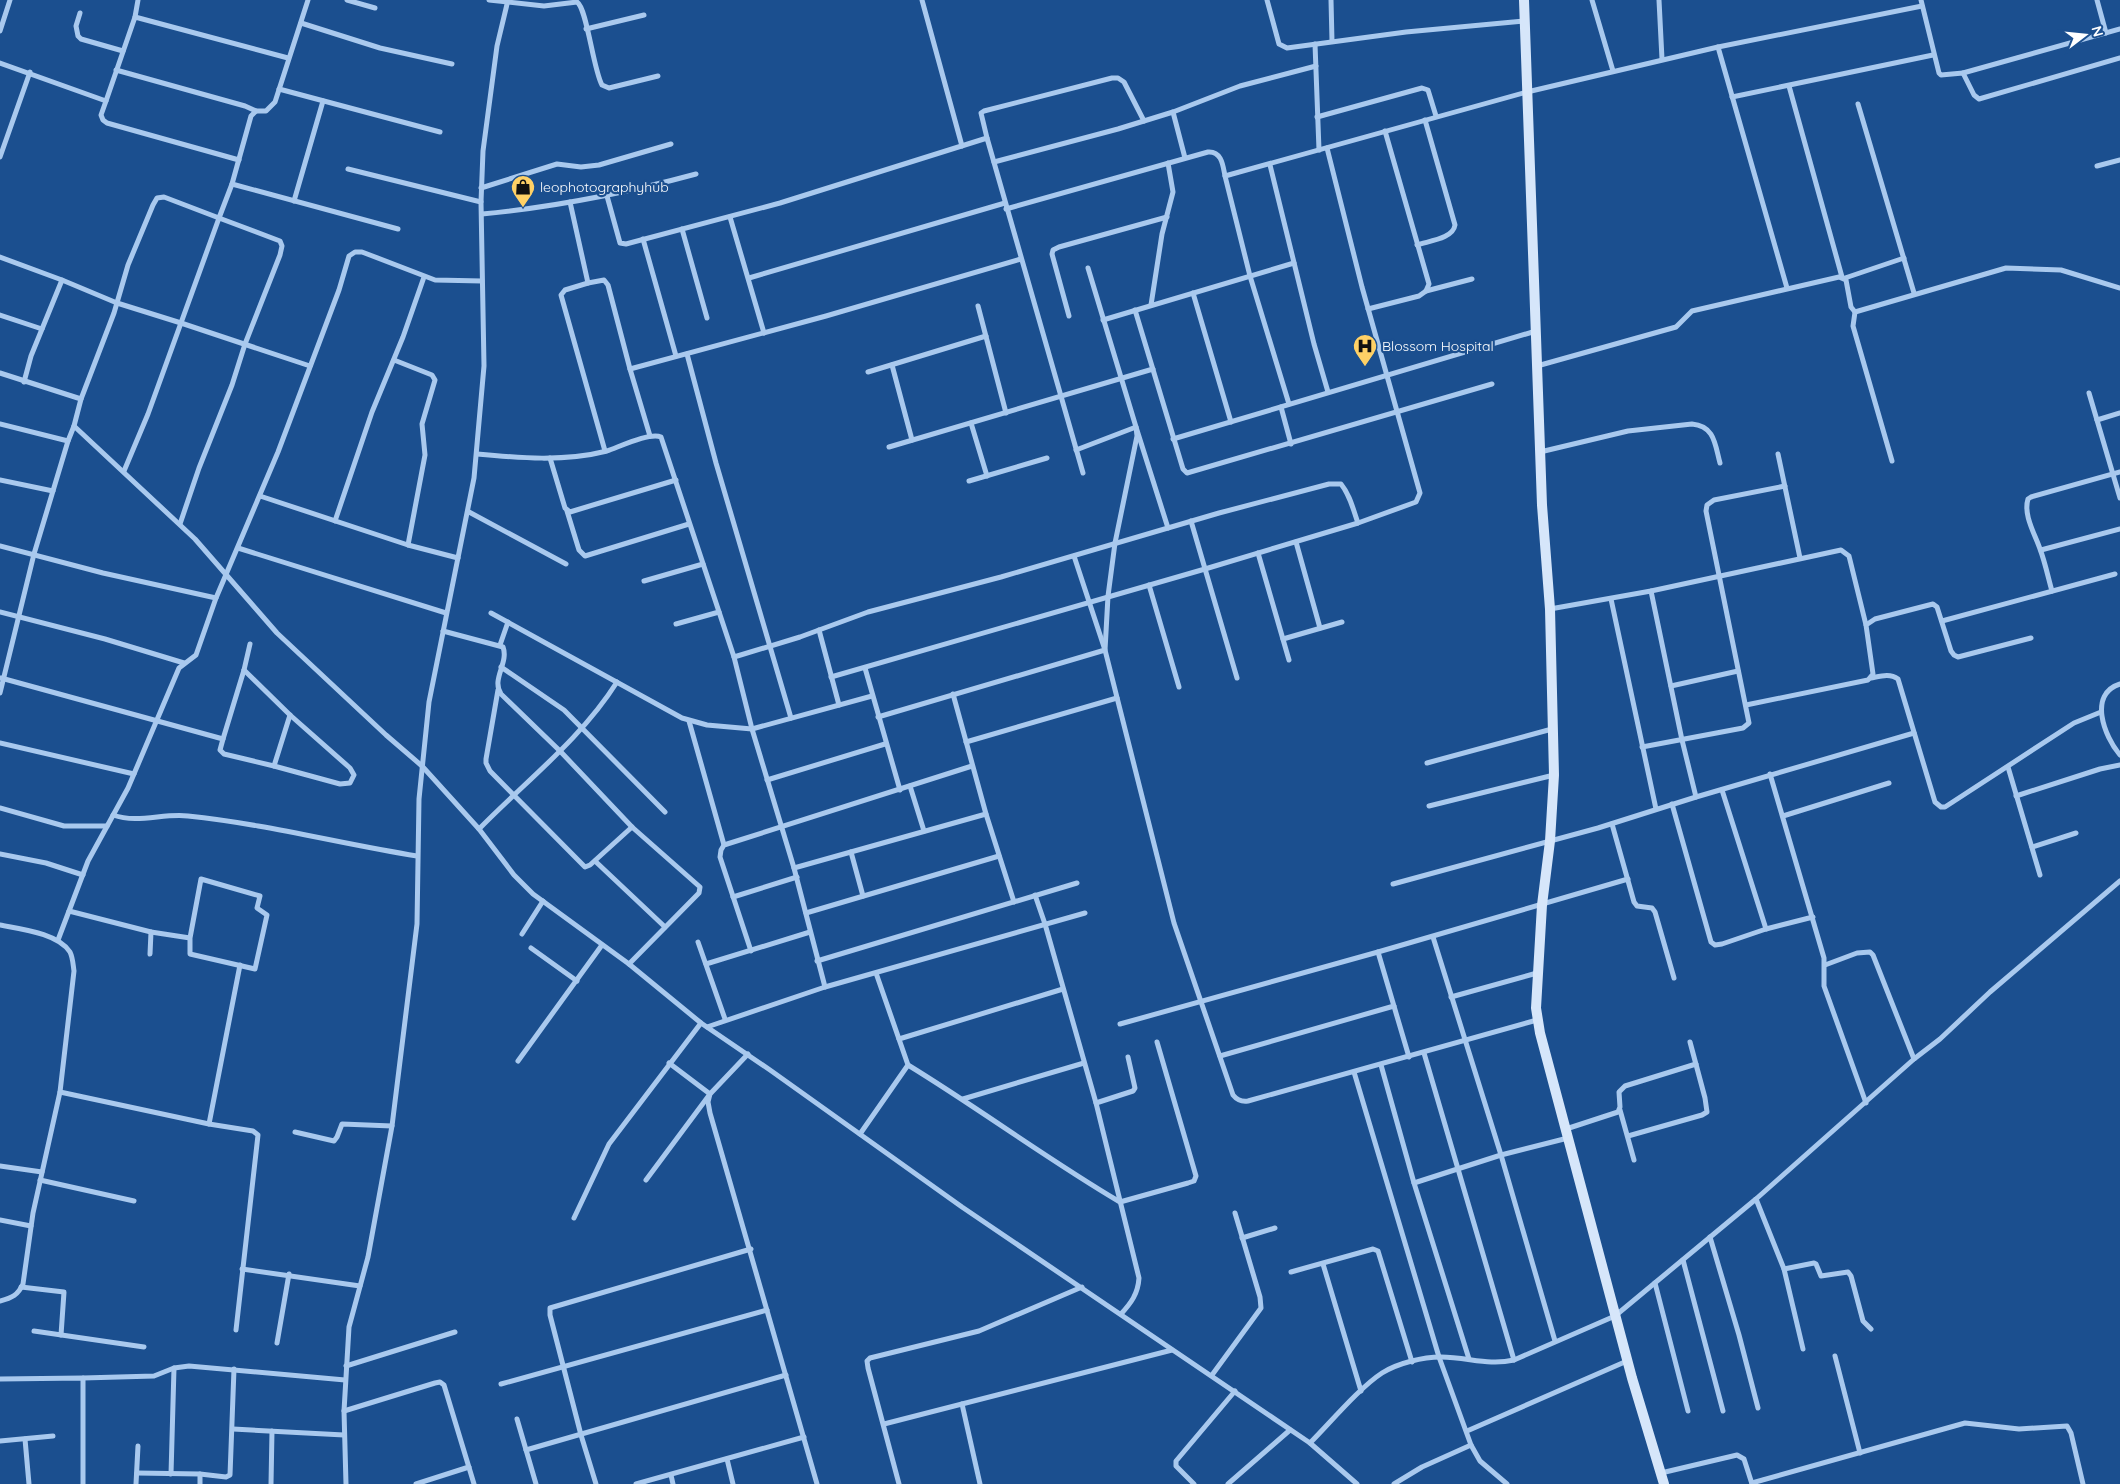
<svg xmlns="http://www.w3.org/2000/svg" width="2120" height="1484" font-family="Quicksand,sans-serif">
	<style>
		.lines { fill: none; stroke-linecap: round; stroke-linejoin: round }
		.street { stroke: #a9c9ee; stroke-width: 5 }
		.secondary { stroke: #d6e6fa; stroke-width: 10 }
		.labels { text-anchor: middle; dominant-baseline: central; stroke-width: 4.5; stroke-linejoin: round; paint-order: stroke }
		.poi-label { font-size: 14px; fill: #fff; stroke: #1b4f8f; text-anchor: start }
	</style>
	<rect width="100%" height="100%" fill="#1b4f8f"/>
	<g class="lines">
		<!-- street -->
		<g class="street">
			<polyline points="347,0 375,8"/>
			<path d="M489 0 544 6 577 2C587 8 593 69 602 85L609 88 658 76"/>
			<polyline points="922,0 962,146"/>
			<polyline points="1267,0 1279,44 1287,48 1406,32 1524,21"/>
			<polyline points="1331,0 1332,41"/>
			<polyline points="1592,0 1613,71"/>
			<polyline points="1659,0 1662,59"/>
			<polyline points="1921,0 1939,73 1941,75 1963,73 1974,95 1979,99 2120,58"/>
			<polyline points="2097,0 2106,33"/>
			<polyline points="80,13 76,26 78,36 81,39 123,51"/>
			<polyline points="135,17 138,0"/>
			<polyline points="301,23 380,48 452,64"/>
			<polyline points="586,29 644,15"/>
			<polyline points="0,31 10,0"/>
			<polyline points="1315,44 1319,150"/>
			<polyline points="0,63 106,101 135,17 288,58"/>
			<polyline points="116,70 245,106 256,111"/>
			<polyline points="1963,73 2120,29"/>
			<polyline points="1789,86 1842,277"/>
			<polyline points="279,89 440,132"/>
			<polyline points="1732,97 1933,55"/>
			<polyline points="106,101 101,115 103,120 107,123 239,160"/>
			<polyline points="1858,104 1914,293"/>
			<polyline points="1173,112 1185,158"/>
			<polyline points="1317,117 1422,88 1428,90 1436,116"/>
			<polyline points="987,138 981,113 984,111 1112,78 1118,78 1124,82 1144,121"/>
			<polyline points="0,157 30,72"/>
			<polyline points="994,162 1118,129 1173,112 1240,86 1316,66"/>
			<polyline points="1270,165 1314,344 1328,392"/>
			<polyline points="2097,166 2120,160"/>
			<polyline points="348,169 481,202"/>
			<polyline points="232,184 398,229"/>
			<polyline points="481,188 557,164 581,167 599,165 671,144"/>
			<polyline points="607,196 620,243 626,244 780,203 987,138 1083,473"/>
			<polyline points="294,201 323,101"/>
			<polyline points="570,202 588,283 604,280 608,285 630,369 650,436"/>
			<path d="M1006 209 1208 152C1222 151 1223 166 1225 176"/>
			<path d="M482 214C555 207 626 193 696 174"/>
			<polyline points="730,217 764,333"/>
			<polyline points="682,229 707,318"/>
			<polyline points="643,239 676,356"/>
			<path d="M1417 245C1428 241 1453 239 1455 225L1425 120"/>
			<polyline points="0,257 62,280 117,303 181,323 310,366"/>
			<polyline points="749,278 1005,203"/>
			<polyline points="1845,278 1904,258"/>
			<polyline points="588,283 565,290 561,295 605,451"/>
			<polyline points="1787,288 1718,47 1922,6"/>
			<polyline points="1426,291 1472,279"/>
			<polyline points="1193,293 1231,422"/>
			<polyline points="1151,305 1162,234 1173,192 1168,163"/>
			<polyline points="978,306 1006,413"/>
			<polyline points="1368,309 1419,296 1426,291 1429,284 1385,131"/>
			<polyline points="1135,310 1183,469 1187,473 1492,384"/>
			<polyline points="1855,312 1853,326 1892,461"/>
			<polyline points="0,315 42,329"/>
			<polyline points="1069,316 1052,254 1053,250 1059,247 1167,217"/>
			<polyline points="1103,320 1294,263"/>
			<polyline points="687,354 716,463 791,718"/>
			<polyline points="394,360 432,375 435,380 422,424 425,455 408,545"/>
			<polyline points="892,365 912,440"/>
			<polyline points="1537,366 1676,327 1692,311 1839,277 1846,280 1851,307 1855,312 2006,268 2061,270 2120,288"/>
			<polyline points="630,369 826,316 1021,259"/>
			<polyline points="868,372 986,336"/>
			<polyline points="0,373 81,399"/>
			<polyline points="24,382 31,356 62,280"/>
			<polyline points="2089,393 2120,498"/>
			<polyline points="1289,404 1250,276 1225,176 1527,92 1718,47"/>
			<polyline points="1281,407 1291,444"/>
			<polyline points="2097,420 2120,413"/>
			<polyline points="971,423 987,476"/>
			<polyline points="0,424 68,441"/>
			<path d="M74 426 195 539 277 633 386 735 422 766 479 829 514 875 533 894 629 964 701 1023 770 1070 962 1207 1310 1443C1330 1423 1359 1388 1382 1373 1398 1363 1423 1357 1441 1357 1468 1357 1488 1366 1514 1360L1615 1316 1756 1199 1914 1059 1940 1039 1990 992 2120 881"/>
			<polyline points="1173,439 1536,331"/>
			<polyline points="889,447 1153,369"/>
			<polyline points="1076,450 1136,427 1168,528"/>
			<path d="M1540 452 1628 431 1692 424C1715 426 1715 445 1720 463"/>
			<path d="M477 454C520 458 564 462 607 451 619 447 650 432 661 437L734 657 800 637 868 612 1001 577 1219 513 1329 484H1341C1350 495 1353 509 1358 523"/>
			<polyline points="1778,454 1800,558"/>
			<polyline points="550,458 565,508 570,512 676,480"/>
			<polyline points="124,471 148,414 219,218 280,241 282,246 280,255 245,344 232,385 199,468 180,524"/>
			<polyline points="0,480 53,491"/>
			<polyline points="969,481 1047,458"/>
			<polyline points="260,496 408,545 458,558"/>
			<polyline points="567,511 579,550 585,556 689,524"/>
			<polyline points="469,512 566,564"/>
			<polyline points="335,521 372,412 403,337 424,277"/>
			<polyline points="1191,521 1237,678"/>
			<polyline points="1296,542 1320,628"/>
			<polyline points="0,546 103,573 216,598"/>
			<polyline points="238,548 446,613"/>
			<polyline points="2041,550 2120,529"/>
			<polyline points="1258,553 1289,660"/>
			<path d="M1074 556 1105 650 1174 923 1233 1095C1237 1100 1241 1102 1248 1101L1537 1020"/>
			<polyline points="644,581 703,564"/>
			<polyline points="1149,585 1179,687"/>
			<polyline points="1651,591 1682,740 1696,797"/>
			<path d="M2052 591C2048 577 2045 562 2040 549 2035 534 2023 515 2028 499L2031 497 2120 472"/>
			<polyline points="1611,599 1656,809"/>
			<polyline points="1550,609 1651,591 1841,550 1849,556 1866,625"/>
			<polyline points="0,612 105,639 184,663"/>
			<polyline points="491,613 682,718 707,725 752,729 872,696"/>
			<polyline points="1942,621 2115,574"/>
			<polyline points="676,624 719,612"/>
			<polyline points="819,630 839,705"/>
			<path d="M443 631 503 647C509 663 491 679 501 694L560 751 632 827 700 887 699 893 629 964"/>
			<polyline points="1283,639 1342,622"/>
			<polyline points="500,645 508,622"/>
			<polyline points="734,657 752,729 794,868 825,987"/>
			<polyline points="501,667 564,710 665,812"/>
			<polyline points="865,668 900,790"/>
			<polyline points="831,677 1205,569 1358,523 1416,502 1420,493 1362,287 1327,148"/>
			<polyline points="1,678 223,739 220,750 224,754 274,766 340,784 350,783 354,775 350,768 290,715 244,670"/>
			<path d="M1871 678C1881 676 1890 673 1898 679L1935 802 1941 807H1945L2074 723 2101 712"/>
			<path d="M2120 684C2088 694 2104 736 2120 755"/>
			<polyline points="1671,686 1738,671"/>
			<polyline points="498,690 486,759 486,763 490,771 585,867 590,865 632,827"/>
			<polyline points="0,693 34,554 68,441 74,426 81,399 114,313 128,265 153,205 157,198 164,197 219,218 232,184 251,116 256,111 266,111 275,102 308,0"/>
			<polyline points="953,694 986,814 1014,902"/>
			<polyline points="1746,705 1868,680 1873,674 1866,625 1875,619 1929,605 1933,604 1937,607 1951,651 1954,655 1958,657 2031,638"/>
			<polyline points="878,717 1105,650 1108,596 1115,543 1137,436 1136,427 1088,268"/>
			<polyline points="689,721 724,845"/>
			<polyline points="223,739 244,670 250,644"/>
			<polyline points="966,742 1117,698"/>
			<polyline points="0,743 134,774"/>
			<polyline points="1642,747 1743,728 1749,723 1706,511 1707,505 1714,500 1785,486"/>
			<polyline points="1427,763 1552,729"/>
			<polyline points="274,766 290,715"/>
			<polyline points="2008,767 2040,875"/>
			<polyline points="1770,774 1824,958 1824,986 1866,1103"/>
			<polyline points="767,780 885,744"/>
			<polyline points="910,786 924,831"/>
			<polyline points="1722,790 1766,929"/>
			<polyline points="2016,796 2100,769 2120,765"/>
			<polyline points="1672,804 1711,942 1715,945 1722,944 1766,929 1813,917"/>
			<polyline points="1429,806 1554,775"/>
			<polyline points="0,808 64,826 107,826"/>
			<path d="M113 815C138 824 163 813 188 816 266 824 341 844 417 856"/>
			<polyline points="1783,816 1889,783"/>
			<polyline points="1612,824 1634,902 1637,906 1652,908 1655,912 1674,978"/>
			<path d="M479 829C526 781 581 739 617 682"/>
			<polyline points="2032,847 2076,833"/>
			<polyline points="851,852 863,896"/>
			<polyline points="0,854 46,863 83,875"/>
			<polyline points="595,861 665,927"/>
			<polyline points="794,868 986,814"/>
			<polyline points="1393,884 1598,828 1696,797 1914,733"/>
			<path d="M1035 895 1045 924 1096 1103 1139 1278C1138 1294 1131 1303 1121 1314"/>
			<polyline points="733,897 797,877"/>
			<polyline points="69,911 151,932 150,954"/>
			<polyline points="806,913 999,856"/>
			<path d="M0 925C20 929 58 933 70 952 73 958 73 965 74 971L60 1092 33 1213 23 1284C18 1295 12 1298 0 1301"/>
			<polyline points="151,932 190,938 201,879 260,896 257,908 267,915 255,969 190,954 190,938"/>
			<polyline points="522,934 543,901"/>
			<polyline points="1433,937 1501,1155 1555,1341"/>
			<polyline points="58,940 88,861 128,788 179,668 196,655 216,598 278,452 339,290 349,256 355,252 362,252 435,280 482,281"/>
			<polyline points="698,942 725,1019"/>
			<polyline points="531,948 577,981"/>
			<polyline points="751,951 720,857 721,850 724,845 972,766"/>
			<polyline points="1378,952 1409,1057"/>
			<polyline points="817,961 1077,883"/>
			<polyline points="706,964 810,932"/>
			<polyline points="1825,965 1857,953 1870,952 1873,955 1914,1059"/>
			<polyline points="1451,997 1537,973"/>
			<polyline points="1120,1024 1378,952 1628,879"/>
			<polyline points="707,1027 825,987 1085,913"/>
			<polyline points="899,1039 1063,989"/>
			<polyline points="1424,1053 1514,1360"/>
			<polyline points="748,1054 710,1094 708,1102 710,1113 817,1484"/>
			<polyline points="1220,1056 1394,1006"/>
			<polyline points="518,1061 602,945"/>
			<path d="M908 1065C980 1109 1047 1159 1120 1202L1188 1183 1194 1181 1196 1176 1157 1042"/>
			<polyline points="1381,1065 1414,1183 1469,1359"/>
			<polyline points="1354,1072 1439,1357 1471,1445 1480,1461 1507,1484"/>
			<polyline points="60,1092 209,1124 253,1131 258,1135 236,1330"/>
			<polyline points="963,1099 1084,1063"/>
			<polyline points="1096,1103 1133,1091 1135,1088 1128,1057"/>
			<polyline points="1620,1110 1634,1160"/>
			<polyline points="209,1124 240,965"/>
			<polyline points="1566,1129 1618,1112 1620,1107 1619,1092 1625,1086 1696,1064"/>
			<polyline points="295,1132 334,1141 337,1137 342,1124 392,1126"/>
			<polyline points="860,1134 908,1065 876,973"/>
			<polyline points="1628,1136 1702,1115 1707,1112 1705,1098 1690,1042"/>
			<polyline points="0,1166 42,1172"/>
			<polyline points="40,1180 134,1201"/>
			<polyline points="646,1180 710,1094 669,1063"/>
			<polyline points="1414,1183 1501,1155 1568,1138"/>
			<polyline points="1756,1199 1784,1269 1803,1349"/>
			<polyline points="574,1218 609,1144 701,1023"/>
			<polyline points="0,1220 31,1226"/>
			<polyline points="1710,1237 1739,1335 1758,1408"/>
			<polyline points="1242,1238 1275,1228"/>
			<polyline points="1683,1260 1723,1411"/>
			<polyline points="1323,1264 1361,1391"/>
			<polyline points="242,1269 360,1286"/>
			<polyline points="1784,1269 1814,1263 1816,1264 1821,1276 1848,1272 1851,1276 1863,1321 1871,1329"/>
			<polyline points="1291,1272 1373,1249 1378,1251 1412,1362"/>
			<polyline points="1655,1283 1688,1411"/>
			<polyline points="21,1287 64,1292 61,1335"/>
			<polyline points="34,1331 144,1347"/>
			<polyline points="277,1343 289,1274"/>
			<polyline points="1835,1356 1860,1453"/>
			<polyline points="346,1366 455,1332"/>
			<polyline points="1212,1375 1261,1308 1260,1297 1235,1213"/>
			<polyline points="83,1378 154,1376 174,1368 189,1366 345,1380"/>
			<polyline points="0,1379 83,1378 83,1484"/>
			<polyline points="501,1384 767,1310"/>
			<polyline points="962,1404 980,1484"/>
			<polyline points="344,1411 435,1383 440,1382 444,1385 474,1484"/>
			<polyline points="517,1419 536,1484"/>
			<polyline points="884,1424 1172,1350"/>
			<polyline points="233,1429 344,1435"/>
			<polyline points="1467,1431 1627,1361"/>
			<polyline points="25,1439 29,1484"/>
			<polyline points="0,1441 53,1436"/>
			<polyline points="1310,1443 1357,1484"/>
			<polyline points="526,1450 786,1375"/>
			<polyline points="727,1459 733,1484"/>
			<polyline points="137,1473 200,1474 200,1484"/>
			<polyline points="1661,1473 1737,1455 1744,1459 1752,1484"/>
			<polyline points="171,1474 174,1368"/>
			<polyline points="200,1474 226,1477 230,1475 234,1369"/>
			<polyline points="671,1475 673,1484"/>
			<polyline points="1752,1483 1965,1423 2019,1429 2067,1426 2071,1433 2083,1484"/>
			<polyline points="136,1484 138,1446"/>
			<polyline points="271,1484 272,1431"/>
			<polyline points="346,1484 344,1411 349,1327 368,1257 392,1126 417,924 419,799 429,702 474,478 484,366 481,202 483,151 497,46 508,0"/>
			<polyline points="416,1484 469,1467"/>
			<polyline points="596,1484 581,1435 550,1315 550,1308 751,1249"/>
			<polyline points="636,1484 804,1437"/>
			<polyline points="899,1484 868,1368 867,1361 870,1358 979,1331 1082,1287"/>
			<polyline points="1194,1484 1176,1466 1176,1461 1235,1391"/>
			<polyline points="1228,1484 1290,1430"/>
			<polyline points="1394,1484 1422,1467 1471,1445"/>
		</g>
		<!-- secondary -->
		<polyline class="secondary" points="1524,0 1542,505 1550,609 1554,775 1550,841 1542,905 1536,1008 1540,1033 1632,1378 1664,1484"/>
	</g>
	<!-- icons -->
	<defs>
		<g id="shop-pin" transform="scale(1.25)"><path d="M0 17L-7.5 6A9.5 9.5 0 1 1 7.5 6Z" fill="#ffd166" stroke="#1b4f8f"/><path d="M-5-2.5h2.3a2.7 3.5 0 0 1 5.4 0H5L5.5 6h-11ZM-1.5-2.5h3a1.5 2.3 0 0 0-3 0Z" fill="#111"/></g>
		<g id="hospital-pin" transform="scale(1.25)"><path d="M0 17L-7.5 6A9.5 9.5 0 1 1 7.5 6Z" fill="#ffd166" stroke="#1b4f8f"/><path d="M-5-5h3v3.5h4V-5h3V5h-3V1.5h-4V5h-3Z" fill="#111"/></g>
	</defs>
	<g fill-rule="evenodd">
		<use href="#shop-pin" x="523" y="187"/>
		<use href="#hospital-pin" x="1365" y="346"/>
	</g>
	<g class="labels">
		<!-- poi labels -->
		<g class="poi-label">
			<text x="540" y="187">leophotographyhub</text>
			<text x="1382" y="346">Blossom Hospital</text>
		</g>
	</g>
	<!-- north arrow -->
	<g transform="translate(2085 35) rotate(74)" stroke="#1b4f8f" stroke-width="4" paint-order="stroke">
	<path d="M0-4L9 19L0 12L-9 19Z" fill="#ffffff"/>
	<text y="-8" font-size="14" font-weight="bold" text-anchor="middle" fill="#ffffff">N</text>
	</g>
</svg>
